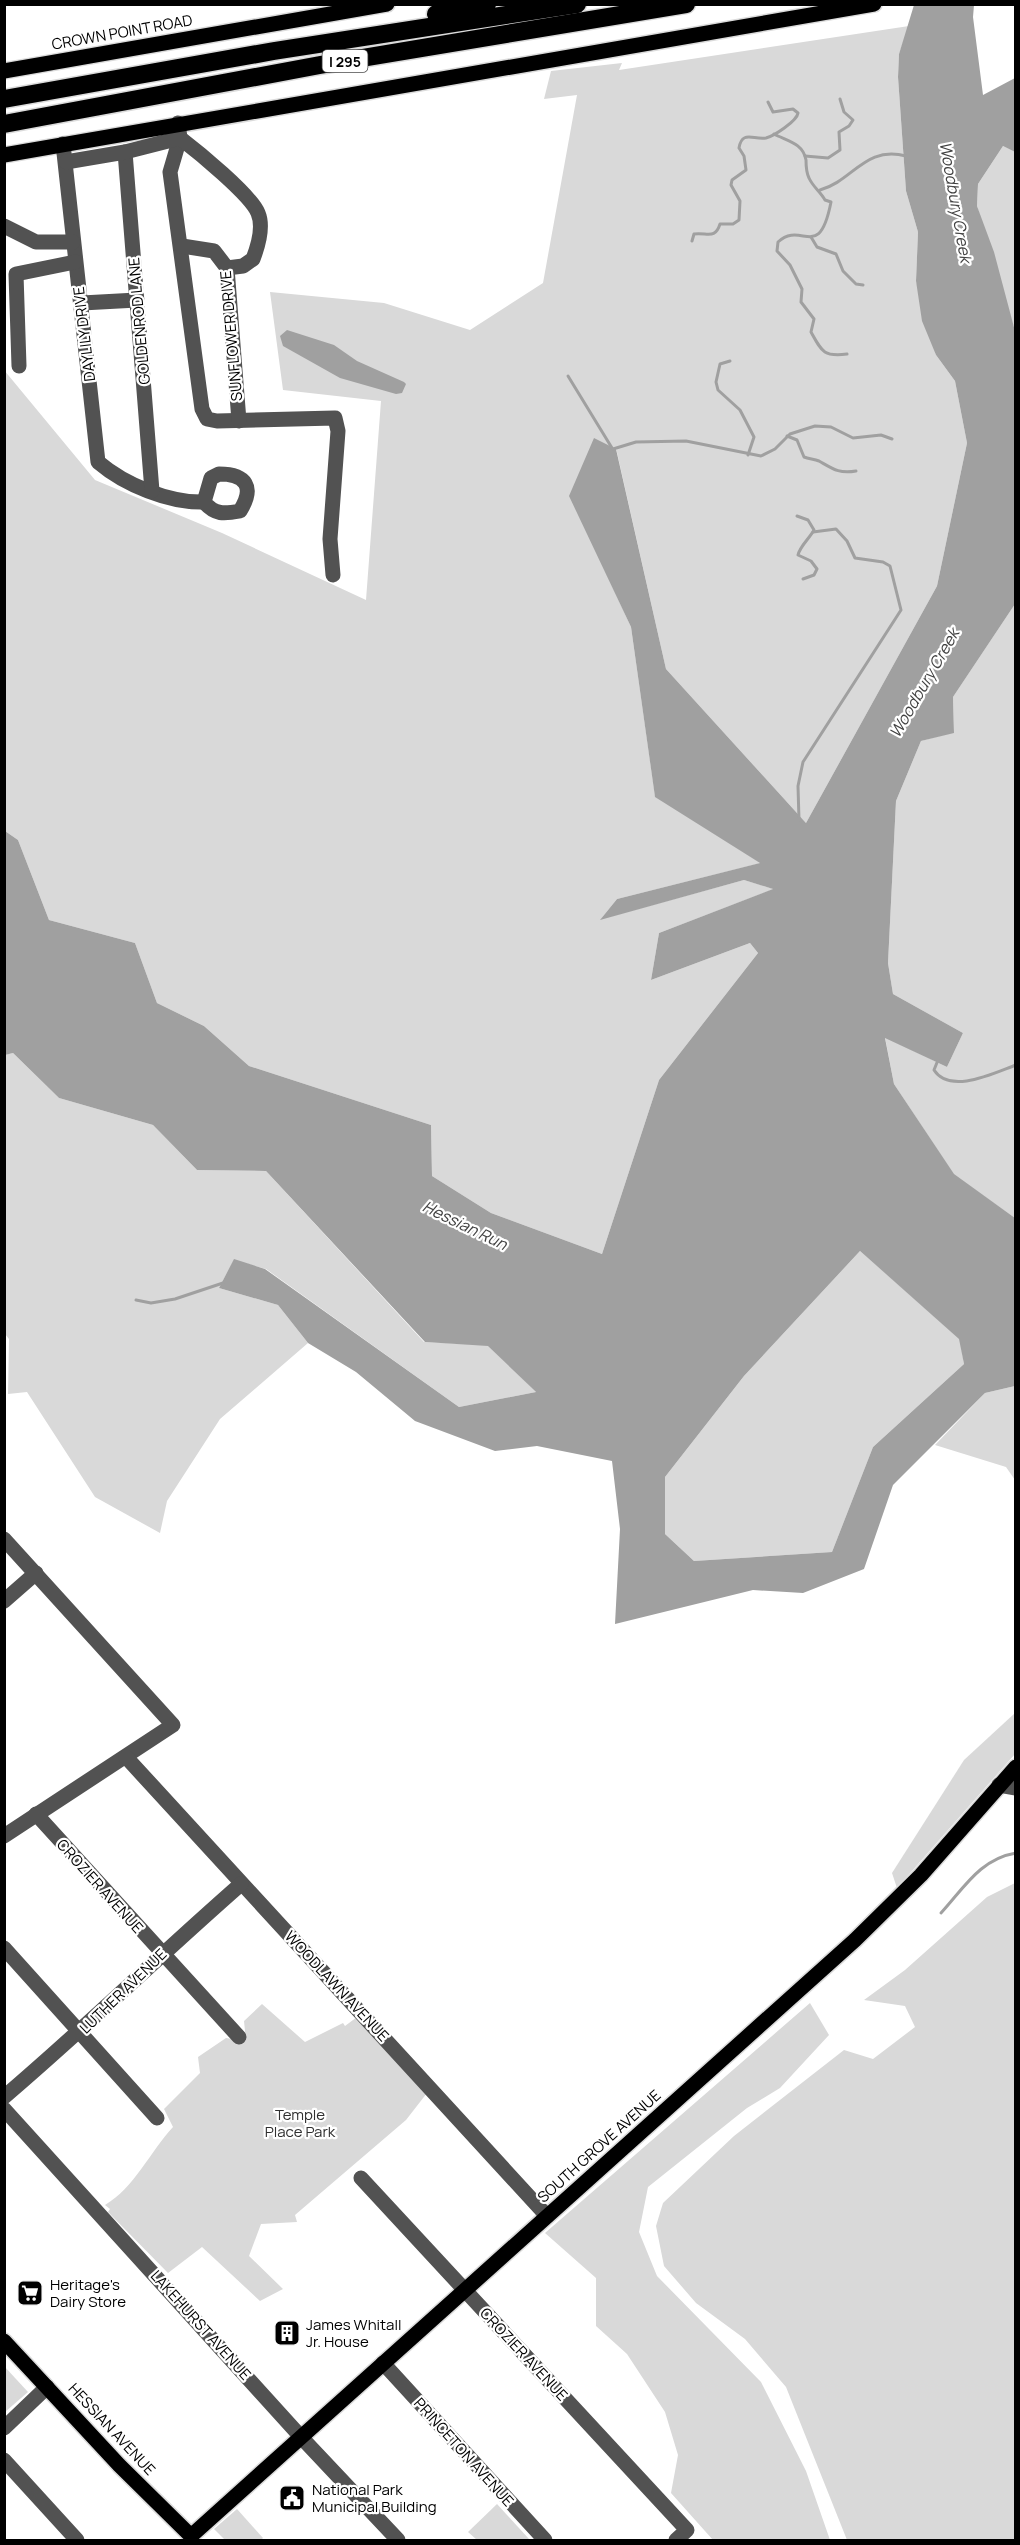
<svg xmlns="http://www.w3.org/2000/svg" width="1020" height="2545" font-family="Manrope,sans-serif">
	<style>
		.green { fill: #d9d9d9 }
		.water { fill: #a0a0a0; fill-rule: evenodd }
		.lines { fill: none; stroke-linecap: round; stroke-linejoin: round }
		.stream { stroke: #a0a0a0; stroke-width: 3 }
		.major-casing { stroke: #dbdbdb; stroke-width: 18 }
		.highway-casing { stroke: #dbdbdb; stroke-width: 21 }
		.minor { stroke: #525252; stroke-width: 15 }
		.major { stroke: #000; stroke-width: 15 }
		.highway { stroke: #000; stroke-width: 18 }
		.labels { text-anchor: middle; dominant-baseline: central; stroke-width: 4.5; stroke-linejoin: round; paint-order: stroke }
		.shield { fill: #fff; stroke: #4c4c4c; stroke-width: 1.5 }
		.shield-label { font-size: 14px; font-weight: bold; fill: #000 }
		.street-label { font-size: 15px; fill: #000; stroke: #fff }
		.park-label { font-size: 15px; fill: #303030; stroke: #fff }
		.poi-label { font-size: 15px; fill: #000; stroke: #fff; text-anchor: start }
		.water-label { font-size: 16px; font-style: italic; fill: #414141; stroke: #fff }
	</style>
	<rect width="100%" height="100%" fill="#fff"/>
	<!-- green -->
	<g class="green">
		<polygon points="909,26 899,54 898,77 906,191 918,232 916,281 936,355 955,381 967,443 937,586 806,823 666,669 616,448 570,495 631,627 655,796 761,863 617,899 601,919 744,880 774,889 659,933 651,980 750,943 758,953 659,1080 602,1254 491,1213 432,1176 431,1125 249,1066 204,1026 157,1003 135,943 49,920 18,840 5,831 4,370 95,480 222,533 366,600 381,401 283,390 270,292 384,303 470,330 543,283 577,95 544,99 551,71 622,63 619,70"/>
		<polygon points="1003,146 1015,152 1015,331 977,206 978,184"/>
		<polygon points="1015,604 1015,1218 954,1175 894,1084 885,1037 947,1067 963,1033 893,994 888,963 896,801 921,741 954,732 953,697"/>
		<polygon points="13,1053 59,1098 153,1125 197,1170 266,1171 424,1342 488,1345 536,1392 459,1407 266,1269 234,1260 219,1288 278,1305 308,1343 220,1419 167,1501 160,1533 95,1497 27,1392 8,1394 9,1339 5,1334 4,1055"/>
		<polygon points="860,1251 960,1339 964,1364 873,1447 832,1552 694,1561 665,1534 665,1477 744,1376"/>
		<polygon points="1015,1386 1015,1480 1006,1467 935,1445 985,1393"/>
		<polygon points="1015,1713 1015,1754 897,1888 892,1873 964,1760"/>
		<polygon points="1015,1883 1015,2540 847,2540 786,2387 745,2339 696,2303 664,2266 656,2226 663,2203 734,2136 844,2050 873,2059 915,2027 905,2006 864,2000 905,1970 987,1897"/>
		<polygon points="810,2003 829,2035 780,2088 747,2108 648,2187 639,2232 657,2276 761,2382 806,2471 830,2540 713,2540 671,2493 678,2455 665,2412 627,2354 596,2326 596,2278 545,2233"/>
		<path d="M262 2004 305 2042 343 2023 345 2026 357 2017 427 2093 406 2120 295 2215 297 2222 261 2224 249 2256 283 2289 260 2301 202 2247 168 2273 108 2212 110 2209 105 2205C134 2188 150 2152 173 2127L164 2109 200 2073 198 2057 226 2038 246 2041 244 2021Z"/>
		<polygon points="4,2366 28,2392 5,2412 4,2412"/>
		<polygon points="497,2504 529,2539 527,2540 477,2540 468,2532"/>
		<polygon points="237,2509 263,2538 261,2540 225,2540 214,2529"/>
	</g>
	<!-- water -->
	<g class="water">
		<path d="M914 5H974L973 17 983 95 1015 78V152L1003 146 978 184 977 206 994 252 1015 331V604L953 697 954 733 921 741 896 801 888 963 893 994 963 1033 947 1067 885 1038 894 1084 954 1174 1015 1218V1386L985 1393 893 1485 864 1569 803 1593 753 1590 615 1624 620 1529 612 1461 537 1446 495 1451 415 1421 356 1372 308 1343 278 1305 219 1288 234 1259 265 1269 459 1407 536 1392 488 1346 425 1342 266 1171 197 1170 153 1125 59 1098 13 1053 5 1055V831L18 840 49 920 135 943 157 1003 204 1026 249 1066 431 1125 432 1176 491 1213 602 1254 659 1080 758 953 750 943 651 980 659 933 773 889 744 880 600 920 617 899 760 863 655 797 631 627 569 496 594 438 616 449 666 669 806 823 937 586 967 443 955 381 936 355 922 321 916 281 918 232 906 191 898 77 899 54ZM860 1251 959 1339 964 1364 873 1447 832 1552 694 1561 665 1534V1477L744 1376Z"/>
		<polygon points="287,330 334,345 357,361 404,382 406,384 402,393 396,394 340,378 283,346 280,336"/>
	</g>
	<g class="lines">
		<!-- stream -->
		<g class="stream">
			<path d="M774 134C787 141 803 143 806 160 806 166 806 172 809 178 813 187 820 191 825 200L831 202C819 263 802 220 778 242L777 251 790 265 802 289 801 302 814 319 811 332C822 352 824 357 847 354"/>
			<polyline points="805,156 828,158 840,150 839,132 849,126 853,120 844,112 840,99"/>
			<path d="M820 190C853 181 865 145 906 156"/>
			<polyline points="811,237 817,247 836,254 843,271 856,284 863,285"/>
			<path d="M692 241 694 234C707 232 715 240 720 224H733L739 220 740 201 731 185 732 180 746 170 744 156 739 148C742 130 753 140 766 138 774 136 797 121 798 113L793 109 773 112 768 102"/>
			<polyline points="730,361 720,364 716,382 718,390 740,410 754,437 748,455"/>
			<polyline points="568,376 612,448"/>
			<path d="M787 436 797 440 804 457C809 459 814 459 819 461 833 469 839 474 856 471"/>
			<polyline points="613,449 636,442 686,441 761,456 775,449 790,434 815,426 831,427 853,438 881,435 892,439"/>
			<path d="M797 516 808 520 814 530C809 539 800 546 798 555L811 561 817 569 814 575 803 579"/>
			<polyline points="799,820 798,786 803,762 901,610 890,566 883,562 855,558 847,541 836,529 813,532"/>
			<path d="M938 1060 934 1070C950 1095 994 1073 1016 1065"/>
			<polyline points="136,1300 151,1303 175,1299 223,1283"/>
			<path d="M941 1913C964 1888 980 1859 1016 1853"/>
		</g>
		<!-- major casing -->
		<g class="major-casing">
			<g id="major">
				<polyline points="4,71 387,4"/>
				<polyline points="4,155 874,4"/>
				<polyline points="4,2341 119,2465 191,2536 855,1940 921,1875 1016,1767"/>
			</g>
		</g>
		<!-- highway casing -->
		<g class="highway-casing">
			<g id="highway">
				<polyline points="436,14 487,4"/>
				<polyline points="4,99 274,51 577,4"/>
				<polyline points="4,124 320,65 686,4"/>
			</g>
		</g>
		<!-- minor -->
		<g class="minor">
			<polyline points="178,123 180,138 170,172 202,409 207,419 217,421 335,418 338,431 330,539 333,575"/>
			<path d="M63 144 98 462C125 485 169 503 204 502"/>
			<polyline points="125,152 152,491"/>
			<path d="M66 162 125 152 180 138C197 151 251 195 258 213 264 227 258 246 253 259L243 266 227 268"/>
			<polyline points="4,226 36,242 73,242"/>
			<polyline points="182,246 214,251 227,268 239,421"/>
			<polyline points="82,303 137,300"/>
			<polyline points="19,366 16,274 75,262"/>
			<path d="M219 474C246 474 255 487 240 511 224 514 215 515 204 502L211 478Z"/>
			<polyline points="4,1539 173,1725 4,1836"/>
			<polyline points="4,1601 36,1573"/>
			<polyline points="126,1757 547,2216"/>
			<polyline points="999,1785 1016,1788"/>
			<polyline points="36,1814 239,2037"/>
			<polyline points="4,1948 157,2118"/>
			<path d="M4 2097C85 2028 161 1954 241 1884"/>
			<polyline points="4,2109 301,2437 398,2540"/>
			<polyline points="361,2178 687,2530 676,2540"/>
			<polyline points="383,2363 545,2540"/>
			<polyline points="4,2428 47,2387"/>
			<polyline points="4,2460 77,2540"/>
		</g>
		<!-- major -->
		<use href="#major" class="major"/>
		<!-- highway -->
		<use href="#highway" class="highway"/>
	</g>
	<!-- icons -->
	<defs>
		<g id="supermarket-square" transform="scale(1.35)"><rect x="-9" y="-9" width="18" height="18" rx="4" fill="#000" stroke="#fff"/><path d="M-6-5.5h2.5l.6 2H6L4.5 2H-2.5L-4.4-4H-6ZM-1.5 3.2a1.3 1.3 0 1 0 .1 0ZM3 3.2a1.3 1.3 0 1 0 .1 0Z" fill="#fff"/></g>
		<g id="building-square" transform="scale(1.35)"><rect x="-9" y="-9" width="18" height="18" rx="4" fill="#000" stroke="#fff"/><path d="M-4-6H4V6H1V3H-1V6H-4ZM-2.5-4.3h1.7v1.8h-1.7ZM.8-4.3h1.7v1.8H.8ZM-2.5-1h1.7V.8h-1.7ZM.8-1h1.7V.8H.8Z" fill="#fff"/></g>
		<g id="civic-square" transform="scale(1.35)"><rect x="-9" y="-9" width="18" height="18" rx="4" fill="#000" stroke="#fff"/><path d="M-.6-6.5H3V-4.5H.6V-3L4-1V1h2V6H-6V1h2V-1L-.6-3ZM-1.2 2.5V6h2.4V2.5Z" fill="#fff"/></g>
	</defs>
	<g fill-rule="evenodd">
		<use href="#supermarket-square" x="30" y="2293"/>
		<use href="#building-square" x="287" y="2333"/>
		<use href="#civic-square" x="292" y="2498"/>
	</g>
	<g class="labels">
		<!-- shield labels -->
		<rect class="shield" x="322.5" y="50" width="45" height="22" rx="4.5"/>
		<g class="shield-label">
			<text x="345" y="61">I 295</text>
		</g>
		<!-- street labels -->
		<g class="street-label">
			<text transform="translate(122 32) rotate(-10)">CROWN POINT ROAD</text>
			<text transform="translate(139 321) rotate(-95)">GOLDENROD LANE</text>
			<text transform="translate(84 334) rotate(-97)">DAYLILY DRIVE</text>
			<text transform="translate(231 336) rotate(-95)">SUNFLOWER DRIVE</text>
			<text transform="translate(100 1886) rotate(48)">CROZIER AVENUE</text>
			<text transform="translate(337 1986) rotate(47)">WOODLAWN AVENUE</text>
			<text transform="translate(123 1991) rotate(-44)">LUTHER AVENUE</text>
			<text transform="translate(599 2146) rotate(-42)">SOUTH GROVE AVENUE</text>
			<text transform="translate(201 2325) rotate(48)">LAKEHURST AVENUE</text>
			<text transform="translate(524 2354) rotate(47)">CROZIER AVENUE</text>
			<text transform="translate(112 2429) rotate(47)">HESSIAN AVENUE</text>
			<text transform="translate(464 2452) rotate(48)">PRINCETON AVENUE</text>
		</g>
		<!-- park labels -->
		<g class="park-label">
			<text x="300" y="2114">Temple<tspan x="300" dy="17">Place Park</tspan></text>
		</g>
		<!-- poi labels -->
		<g class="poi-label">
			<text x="50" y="2284">Heritage's<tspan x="50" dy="17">Dairy Store</tspan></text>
			<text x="306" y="2324">James Whitall<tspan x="306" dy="17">Jr. House</tspan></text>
			<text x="312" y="2489">National Park<tspan x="312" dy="17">Municipal Building</tspan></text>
		</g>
		<!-- water labels -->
		<g class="water-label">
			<text transform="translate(956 202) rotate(80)">Woodbury Creek</text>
			<text transform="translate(924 683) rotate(-60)">Woodbury Creek</text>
			<text transform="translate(465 1225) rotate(26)">Hessian Run</text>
		</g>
	</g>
	<!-- border -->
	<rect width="1020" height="2545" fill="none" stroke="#000000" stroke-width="12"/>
</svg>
